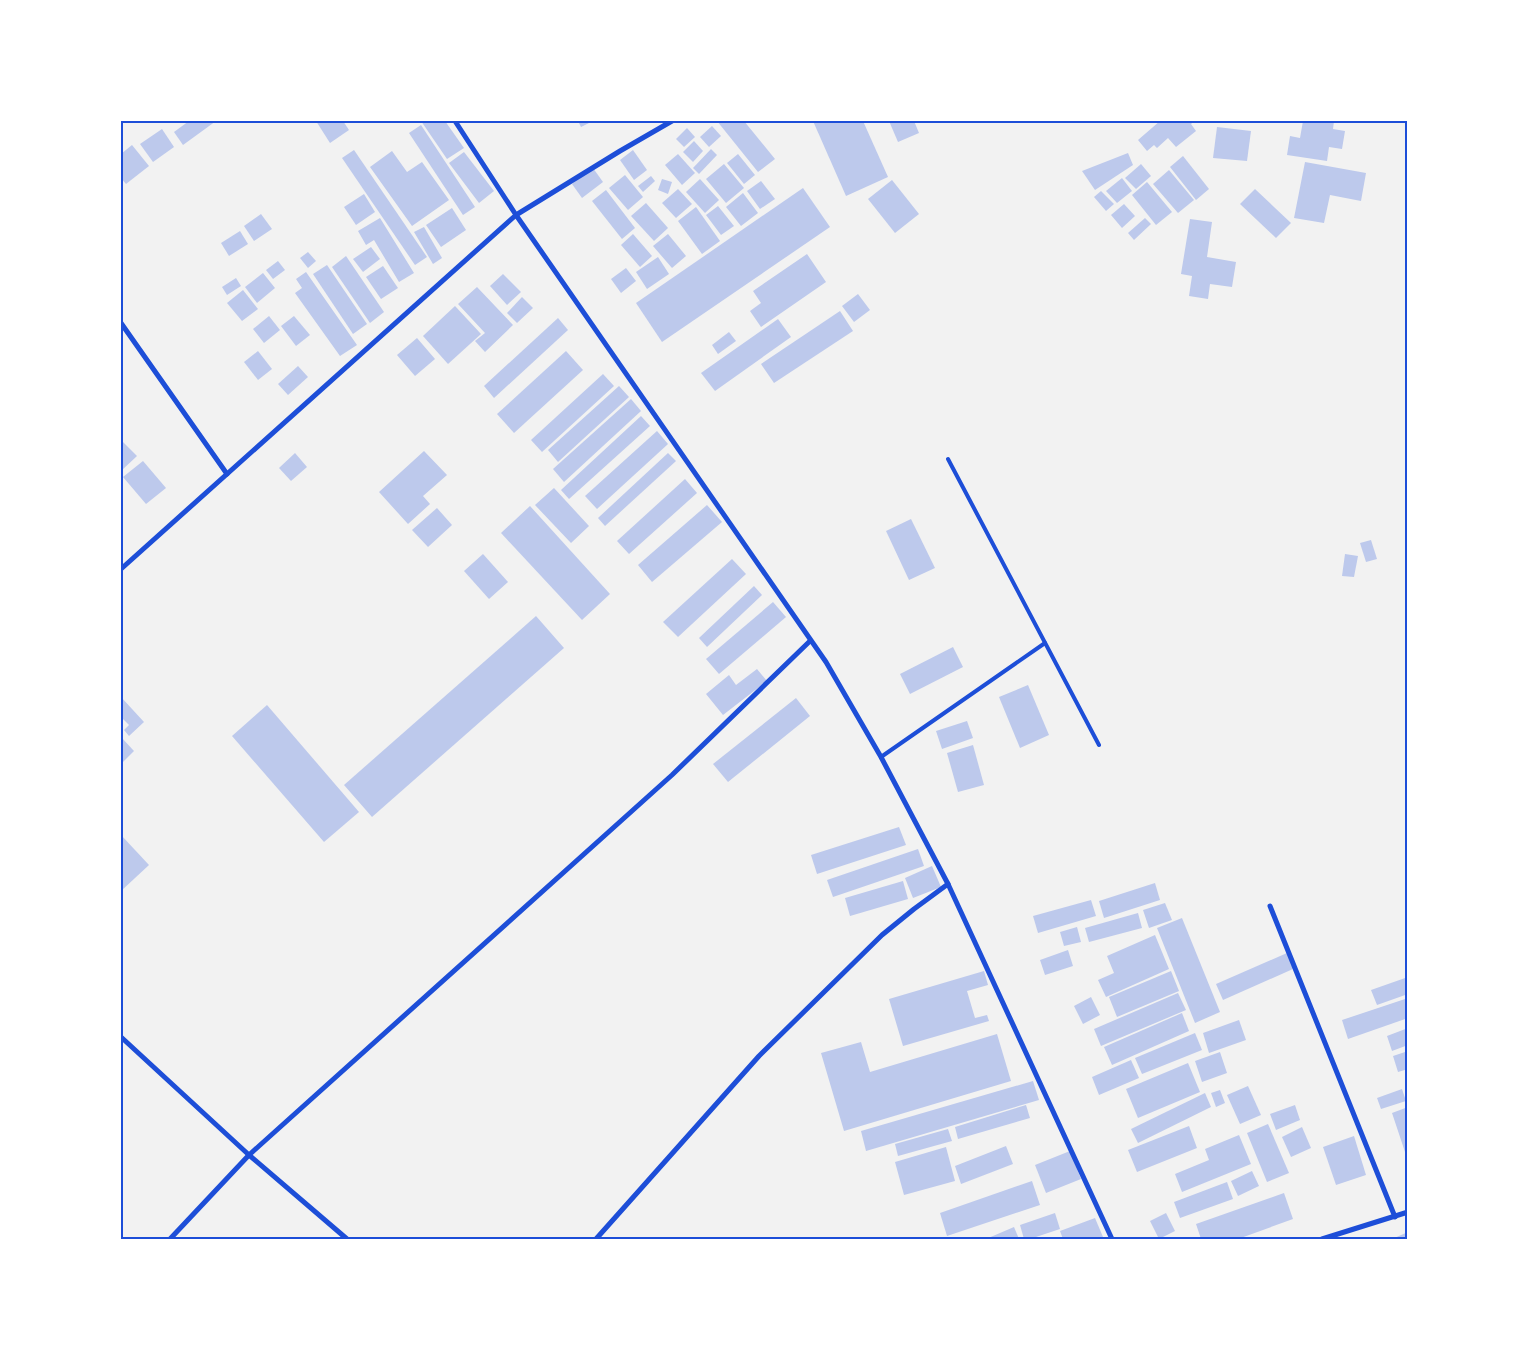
<svg xmlns="http://www.w3.org/2000/svg" width="1529" height="1360" font-family="Inter,sans-serif">
	<style>
		.building { fill: #bdc9ec }
		.lines { fill: none; stroke-linecap: round; stroke-linejoin: round }
		.service { stroke: #1d4ed8; stroke-width: 4 }
		.minor { stroke: #1d4ed8; stroke-width: 5 }
		.neatline { fill: none; stroke: #1d4ed8; stroke-width: 2 }
	</style>
	<rect width="100%" height="100%" fill="#f2f2f2"/>
	<!-- building -->
	<g class="building">
		<polygon points="189,121 216,121 183,145 174,132"/>
		<polygon points="316,121 343,121 349,130 330,143"/>
		<polygon points="421,121 445,121 464,148 447,159"/>
		<polygon points="578,121 593,121 581,127"/>
		<polygon points="717,121 744,121 775,159 758,172"/>
		<polygon points="813,121 863,121 888,177 846,196"/>
		<polygon points="889,121 914,121 919,133 898,142"/>
		<polygon points="1160,121 1194,121 1191,124 1196,131 1176,147 1168,138 1157,148 1154,145 1147,151 1138,140"/>
		<polygon points="1303,121 1334,121 1333,129 1345,131 1342,149 1329,147 1327,161 1287,155 1290,136 1300,138"/>
		<polygon points="421,125 475,207 463,215 409,133"/>
		<polygon points="712,126 721,136 709,147 700,137"/>
		<polygon points="1217,127 1251,131 1247,161 1213,158"/>
		<polygon points="687,128 695,137 684,147 676,139"/>
		<polygon points="162,129 174,147 153,162 140,144"/>
		<polygon points="694,141 703,151 693,162 683,152"/>
		<polygon points="132,145 149,166 126,184 121,178 121,154"/>
		<polygon points="711,149 717,155 699,174 693,168"/>
		<polygon points="354,150 427,257 415,265 342,158"/>
		<polygon points="633,150 647,170 634,180 620,160"/>
		<polygon points="392,151 407,172 422,162 449,200 412,226 370,167"/>
		<polygon points="464,152 494,191 479,203 449,163"/>
		<polygon points="1128,153 1133,165 1095,190 1082,171"/>
		<polygon points="678,154 695,173 682,185 665,165"/>
		<polygon points="738,154 755,175 744,184 727,163"/>
		<polygon points="1183,156 1209,189 1196,200 1170,167"/>
		<polygon points="1305,162 1366,173 1361,201 1330,195 1324,223 1294,218"/>
		<polygon points="724,164 744,188 726,203 706,179"/>
		<polygon points="1141,164 1151,176 1136,189 1125,178"/>
		<polygon points="593,168 603,182 582,198 572,184"/>
		<polygon points="1169,170 1194,200 1178,213 1153,184"/>
		<polygon points="625,175 643,197 628,210 609,188"/>
		<polygon points="651,176 655,181 643,192 638,186"/>
		<polygon points="1122,178 1132,191 1117,203 1106,191"/>
		<polygon points="662,179 672,182 668,194 658,190"/>
		<polygon points="700,179 719,200 705,213 686,192"/>
		<polygon points="892,180 919,214 895,233 868,199"/>
		<polygon points="761,181 775,199 760,209 747,191"/>
		<polygon points="1147,182 1172,212 1156,225 1132,195"/>
		<polygon points="803,188 830,227 662,342 636,303"/>
		<polygon points="678,189 692,204 676,218 662,203"/>
		<polygon points="1255,189 1291,223 1276,238 1240,204"/>
		<polygon points="606,190 635,228 622,239 592,201"/>
		<polygon points="1101,191 1114,204 1106,211 1094,197"/>
		<polygon points="743,193 758,213 741,226 726,207"/>
		<polygon points="364,194 375,212 356,225 344,207"/>
		<polygon points="646,203 668,228 654,241 631,216"/>
		<polygon points="1124,204 1135,216 1122,228 1111,215"/>
		<polygon points="718,206 734,226 721,235 706,215"/>
		<polygon points="696,207 720,241 702,254 678,221"/>
		<polygon points="452,208 466,230 441,247 426,225"/>
		<polygon points="261,214 272,229 254,241 244,226"/>
		<polygon points="380,218 414,273 399,282 374,240 366,245 358,231"/>
		<polygon points="1145,218 1151,224 1134,240 1128,233"/>
		<polygon points="1190,219 1212,222 1207,257 1236,262 1232,287 1210,284 1208,299 1189,296 1192,276 1181,274"/>
		<polygon points="424,227 442,258 433,264 414,232"/>
		<polygon points="240,231 248,244 229,256 221,243"/>
		<polygon points="633,234 652,256 640,267 621,245"/>
		<polygon points="668,234 686,256 672,268 653,246"/>
		<polygon points="371,247 380,259 363,272 353,259"/>
		<polygon points="308,252 316,261 308,268 300,258"/>
		<polygon points="807,254 826,282 761,327 750,311 761,303 753,291"/>
		<polygon points="346,256 384,312 370,323 332,267"/>
		<polygon points="658,257 669,274 647,289 636,272"/>
		<polygon points="278,261 285,270 273,279 266,270"/>
		<polygon points="327,265 367,324 353,334 313,274"/>
		<polygon points="383,266 398,288 381,299 366,277"/>
		<polygon points="626,268 636,281 621,293 611,279"/>
		<polygon points="306,272 357,345 340,356 295,293 302,288 296,279"/>
		<polygon points="263,273 275,288 257,303 245,287"/>
		<polygon points="503,274 521,292 507,305 490,286"/>
		<polygon points="236,278 241,286 227,295 222,287"/>
		<polygon points="477,287 513,325 485,352 475,341 485,333 458,304"/>
		<polygon points="243,290 258,309 242,321 227,303"/>
		<polygon points="858,294 870,310 854,322 842,306"/>
		<polygon points="522,297 533,308 517,323 507,313"/>
		<polygon points="455,306 481,334 448,364 423,336"/>
		<polygon points="840,311 853,331 774,383 761,364"/>
		<polygon points="269,316 280,330 264,343 253,329"/>
		<polygon points="294,316 310,335 296,346 281,326"/>
		<polygon points="558,318 568,330 494,398 484,386"/>
		<polygon points="778,319 791,337 715,391 701,373"/>
		<polygon points="729,332 736,341 718,354 712,345"/>
		<polygon points="417,338 435,359 415,376 397,355"/>
		<polygon points="258,351 272,369 258,380 244,362"/>
		<polygon points="566,351 583,370 514,433 497,414"/>
		<polygon points="298,366 308,377 288,395 278,384"/>
		<polygon points="603,374 614,386 542,452 531,440"/>
		<polygon points="619,386 629,397 558,462 548,450"/>
		<polygon points="631,399 641,411 564,482 553,469"/>
		<polygon points="641,416 650,426 569,499 561,490"/>
		<polygon points="657,431 668,444 597,509 585,496"/>
		<polygon points="121,440 137,456 121,471"/>
		<polygon points="424,451 447,475 423,496 430,504 408,524 379,492"/>
		<polygon points="295,453 307,467 291,481 279,468"/>
		<polygon points="668,453 676,461 605,526 598,518"/>
		<polygon points="143,461 166,488 146,504 123,477"/>
		<polygon points="685,479 697,493 629,554 617,541"/>
		<polygon points="554,488 589,526 571,543 535,505"/>
		<polygon points="707,505 722,522 652,582 638,565"/>
		<polygon points="530,506 610,594 582,620 501,533"/>
		<polygon points="437,508 452,525 428,547 412,530"/>
		<polygon points="911,519 935,568 909,580 886,531"/>
		<polygon points="1371,540 1377,559 1366,562 1360,543"/>
		<polygon points="483,554 508,582 489,599 464,571"/>
		<polygon points="1345,554 1358,556 1354,577 1342,576"/>
		<polygon points="732,559 746,574 678,637 663,622"/>
		<polygon points="754,586 762,595 707,647 699,638"/>
		<polygon points="773,602 786,617 719,674 706,659"/>
		<polygon points="536,616 564,648 372,817 344,785"/>
		<polygon points="953,647 963,667 910,694 900,674"/>
		<polygon points="757,669 767,681 723,715 706,694 729,675 736,685"/>
		<polygon points="1028,685 1049,735 1020,748 999,697"/>
		<polygon points="121,697 144,722 129,736 124,730 129,725 121,717"/>
		<polygon points="796,698 810,716 728,782 713,764"/>
		<polygon points="267,705 359,812 324,842 232,736"/>
		<polygon points="967,721 973,738 942,749 936,731"/>
		<polygon points="121,737 134,751 121,764"/>
		<polygon points="973,745 984,785 958,792 947,753"/>
		<polygon points="899,827 906,845 817,874 811,855"/>
		<polygon points="121,835 149,865 121,891"/>
		<polygon points="918,849 924,866 833,897 827,880"/>
		<polygon points="932,866 941,887 913,898 905,878"/>
		<polygon points="903,881 908,899 850,916 845,898"/>
		<polygon points="1155,883 1160,900 1104,918 1099,901"/>
		<polygon points="1091,900 1096,916 1038,933 1033,916"/>
		<polygon points="1165,903 1172,920 1149,928 1143,910"/>
		<polygon points="1138,913 1142,928 1089,942 1085,928"/>
		<polygon points="1182,918 1220,1012 1195,1023 1157,928"/>
		<polygon points="1077,927 1081,942 1064,946 1060,932"/>
		<polygon points="1155,935 1169,969 1106,997 1098,980 1114,973 1107,956"/>
		<polygon points="1068,950 1073,966 1045,975 1040,960"/>
		<polygon points="1287,953 1293,969 1223,1000 1216,984"/>
		<polygon points="984,971 988,985 967,991 975,1018 987,1015 989,1021 903,1046 889,999"/>
		<polygon points="1171,971 1179,991 1117,1017 1109,997"/>
		<polygon points="1408,977 1408,994 1377,1005 1371,990"/>
		<polygon points="1178,993 1186,1010 1101,1046 1094,1029"/>
		<polygon points="1091,997 1100,1015 1083,1024 1074,1006"/>
		<polygon points="1408,998 1408,1018 1348,1039 1342,1020"/>
		<polygon points="1182,1013 1189,1031 1112,1065 1104,1047"/>
		<polygon points="1239,1020 1246,1040 1209,1053 1203,1033"/>
		<polygon points="1408,1028 1408,1045 1392,1051 1387,1036"/>
		<polygon points="1195,1033 1202,1050 1142,1074 1135,1058"/>
		<polygon points="997,1034 1011,1081 844,1131 821,1053 861,1042 870,1072"/>
		<polygon points="1408,1051 1408,1069 1398,1072 1393,1056"/>
		<polygon points="1220,1052 1227,1073 1202,1082 1195,1061"/>
		<polygon points="1131,1060 1139,1078 1099,1095 1092,1077"/>
		<polygon points="1188,1063 1200,1092 1138,1118 1126,1089"/>
		<polygon points="1033,1081 1039,1100 866,1151 861,1131"/>
		<polygon points="1248,1086 1261,1115 1240,1124 1227,1095"/>
		<polygon points="1402,1089 1406,1101 1381,1109 1377,1098"/>
		<polygon points="1220,1090 1225,1103 1216,1107 1211,1093"/>
		<polygon points="1205,1093 1211,1107 1138,1143 1131,1129"/>
		<polygon points="1026,1105 1030,1118 958,1139 955,1127"/>
		<polygon points="1295,1105 1300,1120 1276,1130 1270,1114"/>
		<polygon points="1408,1107 1408,1158 1407,1158 1392,1113"/>
		<polygon points="1268,1124 1289,1173 1267,1182 1247,1133"/>
		<polygon points="1189,1126 1197,1148 1137,1172 1128,1150"/>
		<polygon points="1302,1127 1311,1148 1291,1157 1282,1137"/>
		<polygon points="948,1129 952,1141 898,1156 895,1144"/>
		<polygon points="1239,1135 1251,1164 1182,1192 1175,1174 1209,1160 1205,1149"/>
		<polygon points="1354,1136 1366,1175 1336,1185 1323,1147"/>
		<polygon points="1006,1146 1013,1164 961,1184 955,1166"/>
		<polygon points="946,1147 955,1181 904,1195 895,1162"/>
		<polygon points="1070,1151 1081,1179 1046,1193 1035,1165"/>
		<polygon points="1252,1171 1259,1186 1238,1196 1231,1181"/>
		<polygon points="1032,1181 1040,1205 947,1236 940,1213"/>
		<polygon points="1227,1182 1233,1199 1180,1218 1174,1202"/>
		<polygon points="1284,1193 1293,1219 1238,1239 1201,1239 1196,1224"/>
		<polygon points="1055,1213 1060,1229 1030,1239 1024,1239 1020,1225"/>
		<polygon points="1166,1213 1175,1231 1159,1239 1150,1221"/>
		<polygon points="1095,1218 1103,1237 1098,1239 1063,1239 1060,1231"/>
		<polygon points="1014,1227 1019,1239 986,1239"/>
		<polygon points="1408,1232 1408,1239 1392,1239"/>
	</g>
	<g class="lines">
		<!-- service -->
		<g class="service">
			<polyline points="948,459 1099,745"/>
			<polyline points="881,757 1045,643"/>
		</g>
		<!-- minor -->
		<g class="minor">
			<polyline points="455,121 516,215 826,662 881,757 948,884 1112,1239"/>
			<polyline points="121,323 227,474"/>
			<polyline points="121,569 516,215 620,151 672,121"/>
			<polyline points="1270,906 1395,1217"/>
			<polyline points="121,1037 249,1155 347,1239"/>
			<polyline points="170,1239 249,1155 672,775 810,641"/>
			<polyline points="596,1239 759,1056 882,935 914,909 948,884"/>
			<polyline points="1322,1239 1408,1212"/>
		</g>
	</g>
	<!-- border -->
	<rect width="1529" height="1360" fill="none" stroke="#ffffff" stroke-width="245"/>
	<rect x="122" y="122" width="1284" height="1116" class="neatline"/>
</svg>
